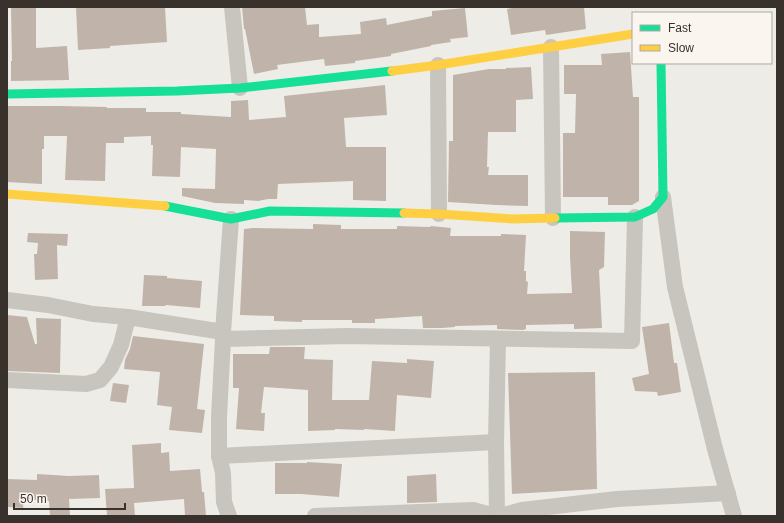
<svg xmlns="http://www.w3.org/2000/svg" width="784" height="523" font-family="Arial,sans-serif">
	<style>
		.building { fill: #c0b4aa }
		.lines { fill: none; stroke-linecap: round; stroke-linejoin: round }
		.street { stroke: #c8c4be; stroke-width: 16 }
		.fast { stroke: #16e098; stroke-width: 9 }
		.slow { stroke: #ffcf43; stroke-width: 9 }
	</style>
	<rect width="100%" height="100%" fill="#eeece6"/>
	<!-- building -->
	<g class="building">
		<polygon points="11,7 36,7 36,48 67,46 69,80 11,81 11,61 12,61"/>
		<polygon points="76,7 165,7 167,42 110,46 110,48 78,50"/>
		<polygon points="242,7 305,7 307,25 319,24 319,37 361,34 360,22 386,18 387,25 432,16 432,11 465,8 468,37 450,39 451,42 431,45 431,46 391,54 391,56 355,61 355,63 325,66 324,59 277,65 278,69 254,74 245,29 244,29"/>
		<polygon points="518,7 584,7 586,29 546,35 545,30 511,35 507,9"/>
		<polygon points="630,52 633,97 639,97 639,201 632,205 608,205 608,197 563,197 563,133 575,133 576,94 564,94 564,65 602,65 601,54"/>
		<polygon points="531,67 533,99 516,100 516,132 488,132 487,167 489,167 488,175 528,175 528,206 496,205 448,202 449,141 453,141 453,75 489,69 506,69 506,68"/>
		<polygon points="385,85 387,115 344,118 346,147 386,147 386,201 353,200 353,181 278,184 277,199 268,199 258,201 244,200 244,204 243,204 215,203 182,196 182,188 215,189 216,149 181,147 180,177 152,176 153,145 151,145 151,136 124,137 124,143 106,143 105,181 65,180 67,136 44,136 44,149 42,149 42,184 7,182 7,106 60,106 107,107 107,108 146,108 146,112 181,112 181,114 231,117 231,101 248,100 249,120 286,117 284,96"/>
		<polygon points="313,224 341,225 341,229 397,229 397,226 430,227 431,226 451,228 450,236 501,236 501,234 526,235 524,271 526,271 526,281 528,282 527,294 572,293 570,257 570,231 605,232 604,267 599,270 602,328 574,329 574,324 526,325 526,329 523,330 497,329 497,325 455,326 455,327 442,328 423,328 422,316 375,319 375,323 352,323 352,320 302,320 302,322 274,321 274,316 240,315 244,229 252,228 313,229"/>
		<polygon points="28,233 68,234 67,246 57,245 58,279 35,280 34,254 37,254 38,243 27,242"/>
		<polygon points="144,275 167,276 167,278 202,281 200,308 166,305 165,306 142,306"/>
		<polygon points="7,315 27,317 35,344 37,344 36,318 61,319 60,373 7,371"/>
		<polygon points="669,323 674,363 677,363 681,392 658,396 657,392 635,391 632,378 649,374 642,327"/>
		<polygon points="133,336 204,344 197,409 205,410 202,433 169,430 172,407 157,405 160,372 124,369 125,360 130,349"/>
		<polygon points="270,347 305,347 304,359 333,360 332,400 369,400 372,361 407,363 407,359 434,361 431,398 397,395 395,431 364,429 364,430 335,429 335,430 308,431 308,390 264,387 261,413 265,413 264,431 236,429 239,388 233,388 233,354 269,354"/>
		<polygon points="595,372 597,489 512,494 508,373"/>
		<polygon points="113,383 129,385 126,403 110,401"/>
		<polygon points="161,443 161,453 169,452 170,471 200,469 202,492 204,492 206,516 185,516 184,499 134,503 135,516 107,516 105,489 134,488 132,445"/>
		<polygon points="307,462 342,464 339,497 301,494 275,494 275,463 307,463"/>
		<polygon points="37,474 69,476 99,475 100,498 69,499 70,516 50,516 49,501 24,499 23,508 7,507 7,479 37,480"/>
		<polygon points="436,474 437,502 407,503 407,476"/>
	</g>
	<g class="lines">
		<!-- street -->
		<g class="street">
			<polyline points="232,7 240,88"/>
			<polyline points="551,47 553,218"/>
			<polyline points="438,65 439,214"/>
			<polyline points="663,197 675,287 715,449 734,516"/>
			<polyline points="7,300 48,305 93,314 128,317 223,332"/>
			<polyline points="223,339 347,336 632,341 635,217"/>
			<polyline points="7,380 86,384 100,380 111,367 121,345 128,317"/>
			<polyline points="219,456 496,442"/>
			<polyline points="229,516 224,502 223,473 219,456 219,417 223,339 223,332 231,219"/>
			<polyline points="315,516 473,510 495,516"/>
			<polyline points="497,516 496,442 498,339"/>
			<polyline points="500,516 522,510 617,499 728,493"/>
		</g>
		<!-- fast -->
		<g class="fast">
			<polyline points="7,94 177,91 240,88 392,71"/>
			<polyline points="165,206 231,219 270,211 404,213"/>
			<polyline points="555,218 635,217 653,209 663,197 661,63"/>
		</g>
		<!-- slow -->
		<g class="slow">
			<polyline points="392,71 438,65 633,34"/>
			<polyline points="7,194 165,206"/>
			<polyline points="404,213 439,214 512,219 555,218"/>
		</g>
	</g>
	<!-- border -->
	<rect width="784" height="523" fill="none" stroke="#39322c" stroke-width="16"/>
	<!-- legend -->
	<rect x="632" y="12" width="140" height="52" fill="#faf6ef" stroke="#ada8a1"/>
	<rect x="640" y="25" width="20" height="6" fill="#16e098" stroke="#ada8a1"/>
	<text x="668" y="32" font-size="12" fill="#39322c">Fast</text>
	<rect x="640" y="45" width="20" height="6" fill="#ffcf43" stroke="#ada8a1"/>
	<text x="668" y="52" font-size="12" fill="#39322c">Slow</text>
	<!-- scale -->
	<path d="M14 503v6h111v-6" fill="none" stroke="#39322c" stroke-width="2"/>
	<text x="20" y="503" font-size="12" fill="#39322c" stroke="#faf6ef" stroke-width="3" paint-order="stroke">50 m</text>
</svg>
